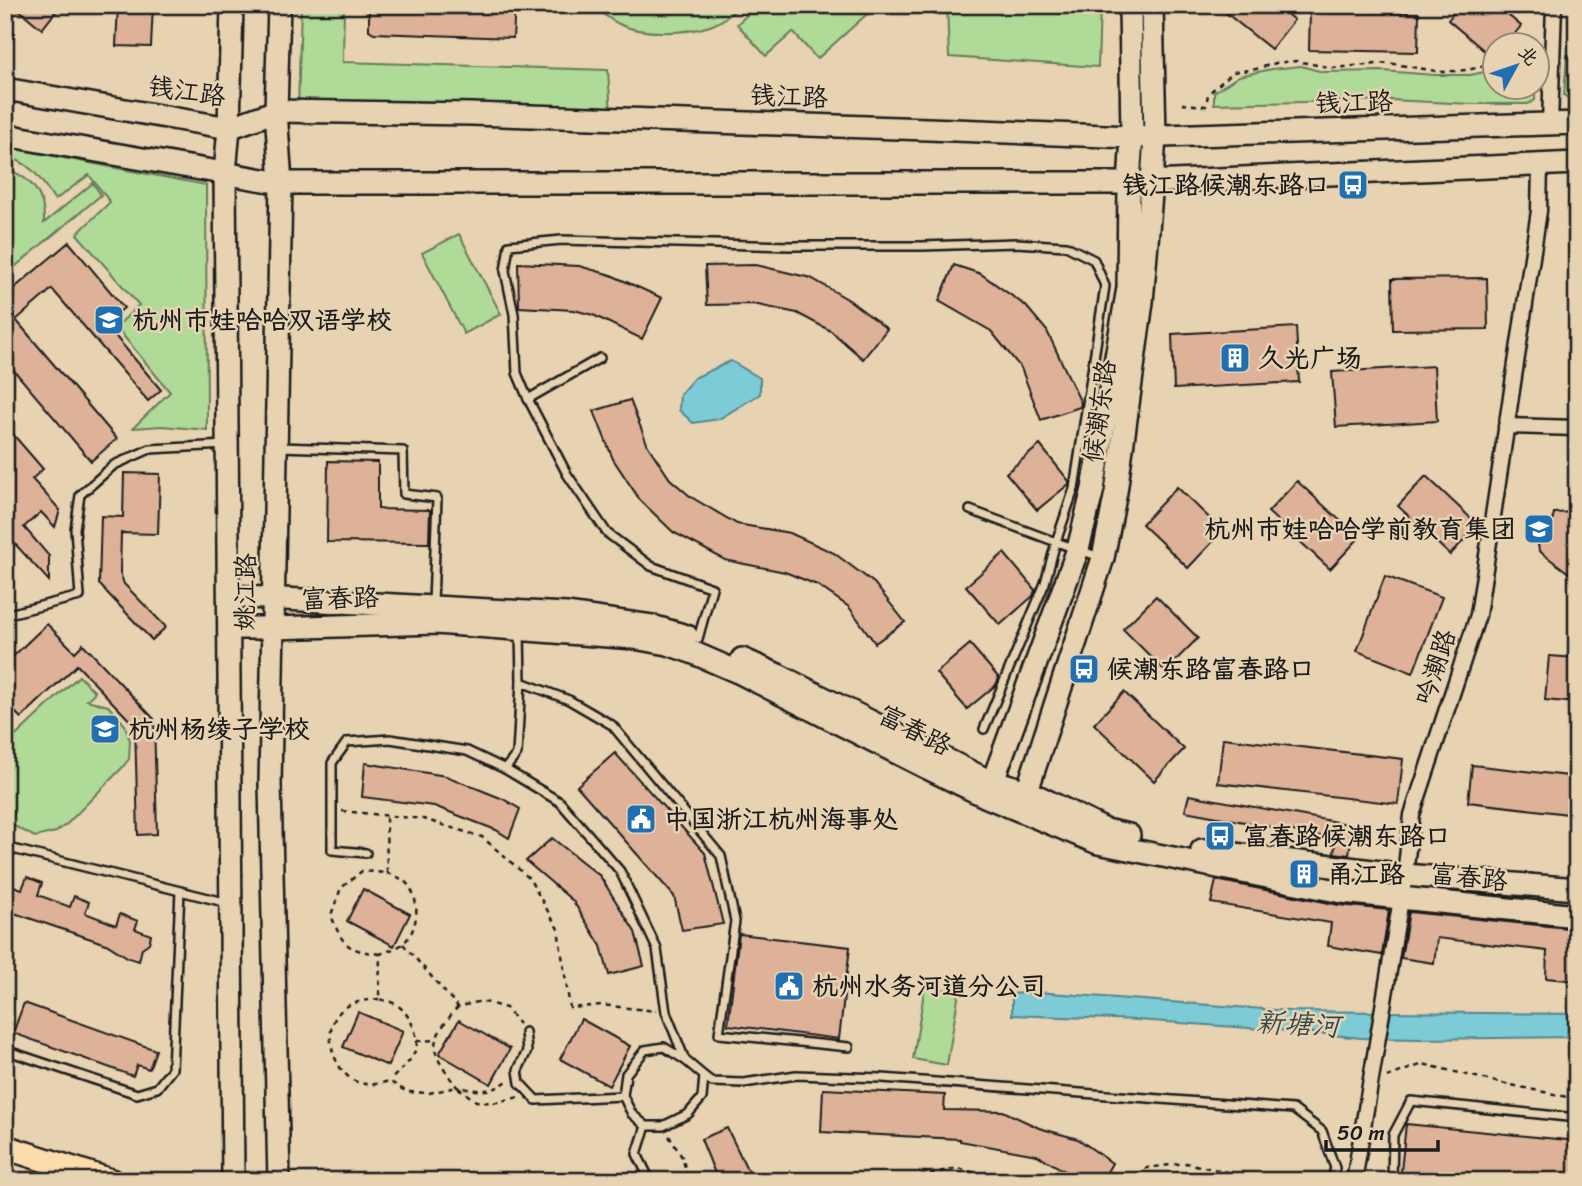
<svg xmlns="http://www.w3.org/2000/svg" width="1582" height="1186" font-family="Sriracha,'LXGW WenKai TC',sans-serif">
	<style>
		.green { fill: #b0da97; stroke: #667b5a; stroke-width: 2 }
		.water { fill: #7bcbd6; stroke: #55858c; stroke-width: 2 }
		.building { fill: #deb299; stroke: #1c1c1c; stroke-width: 2 }
		.lines { fill: none; stroke-linecap: round; stroke-linejoin: round }
		.lane-casing { stroke: #1c1c1c; stroke-width: 12 }
		.street-casing { stroke: #1c1c1c; stroke-width: 19 }
		.secondary-casing { stroke: #1c1c1c; stroke-width: 26 }
		.primary-casing { stroke: #1c1c1c; stroke-width: 28 }
		.path { stroke: #1c1c1c; stroke-width: 2.5; stroke-dasharray: 5 5; stroke-linecap: butt }
		.lane { stroke: #e7d3b2; stroke-width: 7 }
		.street { stroke: #e7d3b2; stroke-width: 14 }
		.secondary { stroke: #e7d3b2; stroke-width: 21 }
		.primary { stroke: #fddcac; stroke-width: 23 }
		.labels { text-anchor: middle; dominant-baseline: central; stroke-width: 5; stroke-linejoin: round; paint-order: stroke }
		.street-label { font-size: 26px; fill: #1c1c1c; stroke: #e7d3b2 }
		.poi-label { font-size: 26px; font-weight: bold; fill: #1c1c1c; stroke: #e7d3b2; text-anchor: start }
		.water-label { font-size: 28px; font-style: italic; fill: #34484a; stroke: #e7d3b2 }
	</style>
	<rect width="100%" height="100%" fill="#e7d3b2"/>
	<filter id="ink" filterUnits="userSpaceOnUse"><feTurbulence type="fractalNoise" baseFrequency=".0143" numOctaves="2"/><feDisplacementMap in="SourceGraphic" scale="14" xChannelSelector="R" yChannelSelector="G"/><feConvolveMatrix kernelMatrix="1 2 1 2 8 2 1 2 1" color-interpolation-filters="sRGB"/></filter>
	<g filter="url(#ink)">
		<!-- green -->
		<g class="green">
			<polygon points="301,5 344,5 343,62 608,70 611,114 298,111"/>
			<path d="M592 5H741C732 13 722 22 710 26 686 34 641 35 619 24 609 19 600 12 592 5Z"/>
			<polygon points="758,5 877,5 817,59 793,32 766,56 737,24"/>
			<polygon points="947,5 1100,5 1098,67 949,57"/>
			<polygon points="1567,55 1577,55 1577,104 1575,104 1564,95"/>
			<polygon points="1301,66 1323,72 1383,71 1435,75 1470,75 1494,70 1494,88 1535,88 1535,100 1528,104 1472,104 1390,100 1214,104 1214,92 1239,76 1272,69"/>
			<path d="M5 147 206 185 207 430 162 426 133 428 170 392 116 327 139 305 77 234 110 202 89 175 55 200C41 180 31 161 5 157Z"/>
			<path d="M5 168C32 178 45 194 44 223L93 183 101 195 5 275Z"/>
			<polygon points="459,234 501,314 464,334 422,253"/>
			<polygon points="79,676 95,692 87,700 108,706 125,725 130,741 129,759 121,769 68,823 56,832 35,837 14,826 5,816 5,746"/>
			<polygon points="925,986 959,992 947,1065 913,1059"/>
		</g>
		<!-- water -->
		<g class="water">
			<polygon points="731,361 760,378 760,394 719,419 693,423 679,410 680,394 694,378"/>
			<polygon points="1037,992 1289,1011 1577,1014 1577,1037 1419,1039 1361,1038 1303,1032 1138,1020 1012,1015 1012,994"/>
		</g>
		<!-- building -->
		<g class="building">
			<polygon points="13,5 61,5 42,29"/>
			<polygon points="118,5 153,5 151,47 116,46"/>
			<polygon points="369,5 515,5 513,38 374,33 369,30"/>
			<polygon points="1216,5 1276,5 1294,20 1271,49"/>
			<polygon points="1460,5 1496,5 1521,26 1505,46 1494,46 1494,59 1448,20"/>
			<polygon points="1310,11 1419,13 1418,52 1309,50"/>
			<polygon points="69,242 124,308 105,324 161,390 148,401 52,289 16,320 117,439 91,461 5,360 5,296"/>
			<polygon points="518,263 579,266 611,275 662,298 642,339 593,315 574,310 519,307"/>
			<polygon points="756,265 811,278 849,300 887,329 863,359 831,331 797,313 753,304 707,305 705,266"/>
			<polygon points="954,265 981,274 1026,306 1047,331 1081,403 1080,407 1041,420 1021,368 991,331 939,301"/>
			<polygon points="1487,278 1488,329 1393,330 1392,279"/>
			<polygon points="1296,327 1299,382 1174,389 1172,334"/>
			<polygon points="1434,366 1437,421 1336,427 1332,372"/>
			<polygon points="630,400 648,446 670,479 691,497 737,524 790,533 834,553 874,583 905,622 875,643 849,607 817,585 785,572 725,560 673,532 640,500 613,459 594,411"/>
			<polygon points="5,425 43,469 32,479 60,510 55,527 41,512 24,527 49,556 49,581 5,533"/>
			<polygon points="1040,445 1069,481 1069,484 1037,510 1006,473"/>
			<polygon points="328,461 378,462 378,509 430,510 429,543 327,542"/>
			<polygon points="124,473 160,474 158,534 121,533 120,572 124,584 166,627 152,640 99,584 101,516 123,517"/>
			<polygon points="1426,476 1478,525 1450,555 1398,506"/>
			<polygon points="1297,481 1359,538 1330,569 1268,512"/>
			<polygon points="1177,487 1223,531 1188,568 1142,524"/>
			<polygon points="1577,512 1577,579 1539,551 1537,537 1550,530 1554,513"/>
			<polygon points="1004,553 1035,590 1033,596 1000,625 966,586"/>
			<polygon points="1385,576 1442,597 1413,673 1357,651"/>
			<polygon points="1156,596 1198,638 1165,671 1123,629"/>
			<polygon points="47,624 75,652 83,644 154,719 157,834 138,835 135,726 77,665 21,718 5,702 5,664"/>
			<polygon points="970,644 999,678 996,685 967,709 936,673"/>
			<polygon points="1549,656 1577,658 1577,703 1545,700"/>
			<polygon points="1124,692 1184,749 1154,781 1094,724"/>
			<polygon points="1223,738 1403,759 1398,804 1218,783"/>
			<polygon points="615,753 705,853 723,924 682,930 674,896 577,786"/>
			<polygon points="365,763 446,776 503,799 520,809 509,838 496,830 434,806 362,797"/>
			<polygon points="1472,765 1577,777 1577,815 1468,802"/>
			<polygon points="1189,795 1353,825 1349,855 1334,853 1336,839 1185,811"/>
			<polygon points="552,838 600,876 635,932 644,966 609,975 601,946 573,901 526,861"/>
			<polygon points="27,877 42,883 38,895 70,907 74,896 89,902 85,913 116,925 120,914 138,921 135,929 151,935 149,943 142,948 139,961 129,958 106,944 5,910 5,883 22,889"/>
			<polygon points="1216,880 1339,905 1389,910 1382,955 1328,946 1331,923 1211,903"/>
			<polygon points="363,889 410,914 394,946 347,921"/>
			<polygon points="1409,912 1577,929 1577,981 1546,978 1547,951 1437,938 1434,963 1401,958"/>
			<polygon points="739,934 850,947 839,1039 728,1025"/>
			<polygon points="24,1003 156,1050 149,1069 137,1065 133,1076 13,1033"/>
			<polygon points="358,1012 403,1031 388,1066 343,1047"/>
			<polygon points="581,1019 630,1046 609,1086 560,1059"/>
			<polygon points="459,1020 510,1049 491,1084 439,1054"/>
			<polygon points="823,1089 945,1095 944,1110 1003,1111 1039,1128 1078,1139 1112,1163 1102,1181 1082,1181 1037,1155 960,1141 960,1139 821,1132"/>
			<polygon points="1406,1124 1577,1141 1577,1181 1400,1181"/>
			<polygon points="727,1128 746,1167 757,1181 718,1181 701,1139"/>
		</g>
		<g class="lines">
			<!-- lane casing -->
			<g class="lane-casing">
				<g id="lane">
					<polyline points="600,358 528,399 517,373 514,314 505,271 509,245 562,240 790,246 922,246 1016,243 1066,246 1094,260 1105,286 1074,489 1056,542 970,510"/>
					<polyline points="528,399 567,474 607,533 651,566 712,588 698,639"/>
					<polyline points="280,447 403,451 404,494 437,498 433,603"/>
					<polyline points="5,615 80,596 75,529 80,495 114,465 150,449 226,445"/>
					<polyline points="521,682 569,700 612,725 721,856 735,921 719,1034 849,1047"/>
					<polyline points="984,729 1045,583 1056,542 1100,557"/>
					<polyline points="505,769 560,802 620,871 657,949 666,1012 685,1060"/>
					<polyline points="5,847 228,903"/>
					<polyline points="366,853 332,850 332,763 347,742 390,739 467,751 505,769 517,754 521,682 520,633"/>
					<polyline points="525,1032 527,1051 518,1070 520,1083 536,1100 623,1096"/>
					<polygon points="664,1047 685,1060 704,1076 702,1098 688,1114 663,1126 646,1126 632,1114 623,1096 626,1074 645,1050"/>
					<polyline points="5,1050 137,1094 157,1088 172,1069 180,891"/>
					<polyline points="704,1076 712,1082 744,1083 796,1075 882,1078 1293,1109 1322,1131 1335,1168 1331,1181"/>
					<polyline points="646,1126 637,1154 648,1176"/>
					<polyline points="1392,1181 1393,1135 1411,1101 1577,1118"/>
				</g>
			</g>
			<!-- street casing -->
			<g class="street-casing">
				<g id="street">
					<polyline points="1550,124 1554,5"/>
					<polyline points="1506,426 1577,428"/>
					<polyline points="1354,1181 1405,875 1412,815 1478,615 1539,211 1540,165"/>
				</g>
			</g>
			<!-- secondary casing -->
			<g class="secondary-casing">
				<g id="secondary">
					<polyline points="232,5 229,128 225,173 233,1181"/>
					<polyline points="279,5 276,111 281,183 270,784 279,1181"/>
					<polyline points="5,89 229,128 276,111 471,114 928,129 1132,137 1577,123"/>
					<polyline points="5,135 281,183 1129,183 1577,163"/>
					<polyline points="229,596 566,614 652,626 687,636"/>
					<polyline points="230,628 273,628 436,623 634,638 668,644 694,653 738,672 925,767 987,797 1098,843 1342,892 1577,916"/>
					<polyline points="742,659 778,675 981,777 1027,791 1105,830 1129,835"/>
					<polyline points="988,794 1078,549 1093,489 1128,288 1129,183 1132,137 1130,5"/>
					<polyline points="1021,802 1027,791 1103,558 1116,492 1142,302 1152,182 1155,136 1152,5"/>
					<polyline points="1202,850 1405,875 1577,889"/>
				</g>
			</g>
			<!-- primary casing -->
			<g class="primary-casing">
				<polyline id="primary" points="5,1147 111,1181"/>
			</g>
			<!-- path -->
			<g class="path">
				<polyline points="1182,104 1206,106 1208,94 1233,72 1256,69 1276,63 1296,61 1333,68 1388,63 1442,72 1467,70 1494,64"/>
				<polyline points="342,811 423,819 482,837 529,878 558,929 570,1008 601,1005 656,1011"/>
				<path d="M387 873C392 875 398 877 403 880 422 894 420 932 401 945 395 949 387 951 380 954L379 999C384 1001 391 1001 395 1004 408 1010 422 1038 415 1051 409 1064 400 1071 390 1080"/>
				<polyline points="403,944 458,1007 481,1001 506,1008 519,1024"/>
				<path d="M380 954C346 950 343 946 331 915L341 888 362 871 387 873 386 815"/>
				<path d="M379 999C366 1000 354 1001 343 1009 320 1026 332 1072 357 1082 368 1086 379 1084 389 1081L407 1092 429 1093 457 1087 476 1101 493 1103 519 1097"/>
				<path d="M458 1007C450 1016 435 1034 435 1046 435 1060 449 1076 457 1087 477 1090 491 1095 508 1080"/>
				<polyline points="417,1041 437,1040"/>
				<polyline points="1387,1077 1423,1064 1492,1081 1577,1099"/>
				<polyline points="669,1136 682,1157 689,1181"/>
				<polyline points="901,1181 908,1178 958,1168 1002,1181"/>
				<polyline points="1129,1181 1147,1168 1186,1163 1232,1173 1244,1181"/>
			</g>
			<!-- lane -->
			<use href="#lane" class="lane"/>
			<!-- street -->
			<use href="#street" class="street"/>
			<!-- secondary -->
			<use href="#secondary" class="secondary"/>
			<!-- primary -->
			<use href="#primary" class="primary"/>
		</g>
	</g>
	<!-- icons -->
	<defs>
		<g id="bus-square" transform="scale(1.575)"><rect x="-9" y="-9" width="18" height="18" rx="4" fill="#1f6fb2" stroke="#e7d3b2"/><path d="M-5-6H5V4H4V6H2V4H-2V6H-4V4H-5ZM-3.5-4V0h7V-4ZM-3.5 1.2v1.5H-2V1.2ZM2 1.2v1.5H3.5V1.2Z" fill="#fff"/></g>
		<g id="school-square" transform="scale(1.575)"><rect x="-9" y="-9" width="18" height="18" rx="4" fill="#1f6fb2" stroke="#e7d3b2"/><path d="M0-5L7-2L0 1L-7-2ZM-4 1L0 2.5L4 1V4Q0 6-4 4Z" fill="#fff"/></g>
		<g id="building-square" transform="scale(1.575)"><rect x="-9" y="-9" width="18" height="18" rx="4" fill="#1f6fb2" stroke="#e7d3b2"/><path d="M-4-6H4V6H1V3H-1V6H-4ZM-2.5-4.3h1.7v1.8h-1.7ZM.8-4.3h1.7v1.8H.8ZM-2.5-1h1.7V.8h-1.7ZM.8-1h1.7V.8H.8Z" fill="#fff"/></g>
		<g id="civic-square" transform="scale(1.575)"><rect x="-9" y="-9" width="18" height="18" rx="4" fill="#1f6fb2" stroke="#e7d3b2"/><path d="M-.6-6.5H3V-4.5H.6V-3L4-1V1h2V6H-6V1h2V-1L-.6-3ZM-1.2 2.5V6h2.4V2.5Z" fill="#fff"/></g>
	</defs>
	<g fill-rule="evenodd">
		<use href="#bus-square" x="1353" y="185"/>
		<use href="#school-square" x="109" y="320"/>
		<use href="#building-square" x="1235" y="358"/>
		<use href="#school-square" x="1539" y="529"/>
		<use href="#bus-square" x="1084" y="669"/>
		<use href="#school-square" x="105" y="729"/>
		<use href="#civic-square" x="641" y="819"/>
		<use href="#bus-square" x="1220" y="836"/>
		<use href="#building-square" x="1304" y="874"/>
		<use href="#civic-square" x="789" y="986"/>
	</g>
	<g class="labels">
		<!-- street labels -->
		<g class="street-label">
			<text transform="translate(187 91) rotate(8)">钱江路</text>
			<text transform="translate(789 96) rotate(2)">钱江路</text>
			<text transform="translate(1354 102) rotate(-2)">钱江路</text>
			<text transform="translate(1099 411) rotate(-82)">候潮东路</text>
			<text transform="translate(245 592) rotate(-89)">姚江路</text>
			<text transform="translate(340 598) rotate(-2)">富春路</text>
			<text transform="translate(1435 667) rotate(-72)">吟潮路</text>
			<text transform="translate(915 730) rotate(27)">富春路</text>
			<text transform="translate(1469 877) rotate(6)">富春路</text>
		</g>
		<!-- poi labels -->
		<g class="poi-label">
			<text x="1330" y="185" text-anchor="end">钱江路候潮东路口</text>
			<text x="132" y="320">杭州市娃哈哈双语学校</text>
			<text x="1258" y="358">久光广场</text>
			<text x="1516" y="529" text-anchor="end">杭州市娃哈哈学前教育集团</text>
			<text x="1107" y="669">候潮东路富春路口</text>
			<text x="128" y="729">杭州杨绫子学校</text>
			<text x="664" y="819">中国浙江杭州海事处</text>
			<text x="1243" y="836">富春路候潮东路口</text>
			<text x="1327" y="874">甬江路</text>
			<text x="812" y="986">杭州水务河道分公司</text>
		</g>
		<!-- water labels -->
		<g class="water-label">
			<text transform="translate(1298 1024) rotate(3)">新塘河</text>
		</g>
	</g>
	<!-- margin -->
	<rect width="1582" height="1186" fill="none" stroke="#e7d3b2" stroke-width="28"/>
	<rect x="14" y="14" width="1554" height="1158" fill="none" stroke="#1c1c1c" stroke-width="2.5" filter="url(#ink)"/>
	<!-- north arrow -->
	<g transform="translate(1516 66) rotate(50)"><circle r="33" fill="#e7d3b2" stroke="#968a76" stroke-width="2"/>
	<path d="M0-5L12 26L0 18L-12 26Z" fill="#1f6fb2"/>
	<text y="-10" font-size="19" font-weight="bold" text-anchor="middle" fill="#1c1c1c">北</text>
	</g>
	<!-- scale -->
	<path d="M1326 1140v10h112v-10" fill="none" stroke="#1c1c1c" stroke-width="3.5"/>
	<text x="1337" y="1140" font-size="21" fill="#1c1c1c" stroke="#e7d3b2" stroke-width="5" paint-order="stroke">50 m</text>
</svg>
